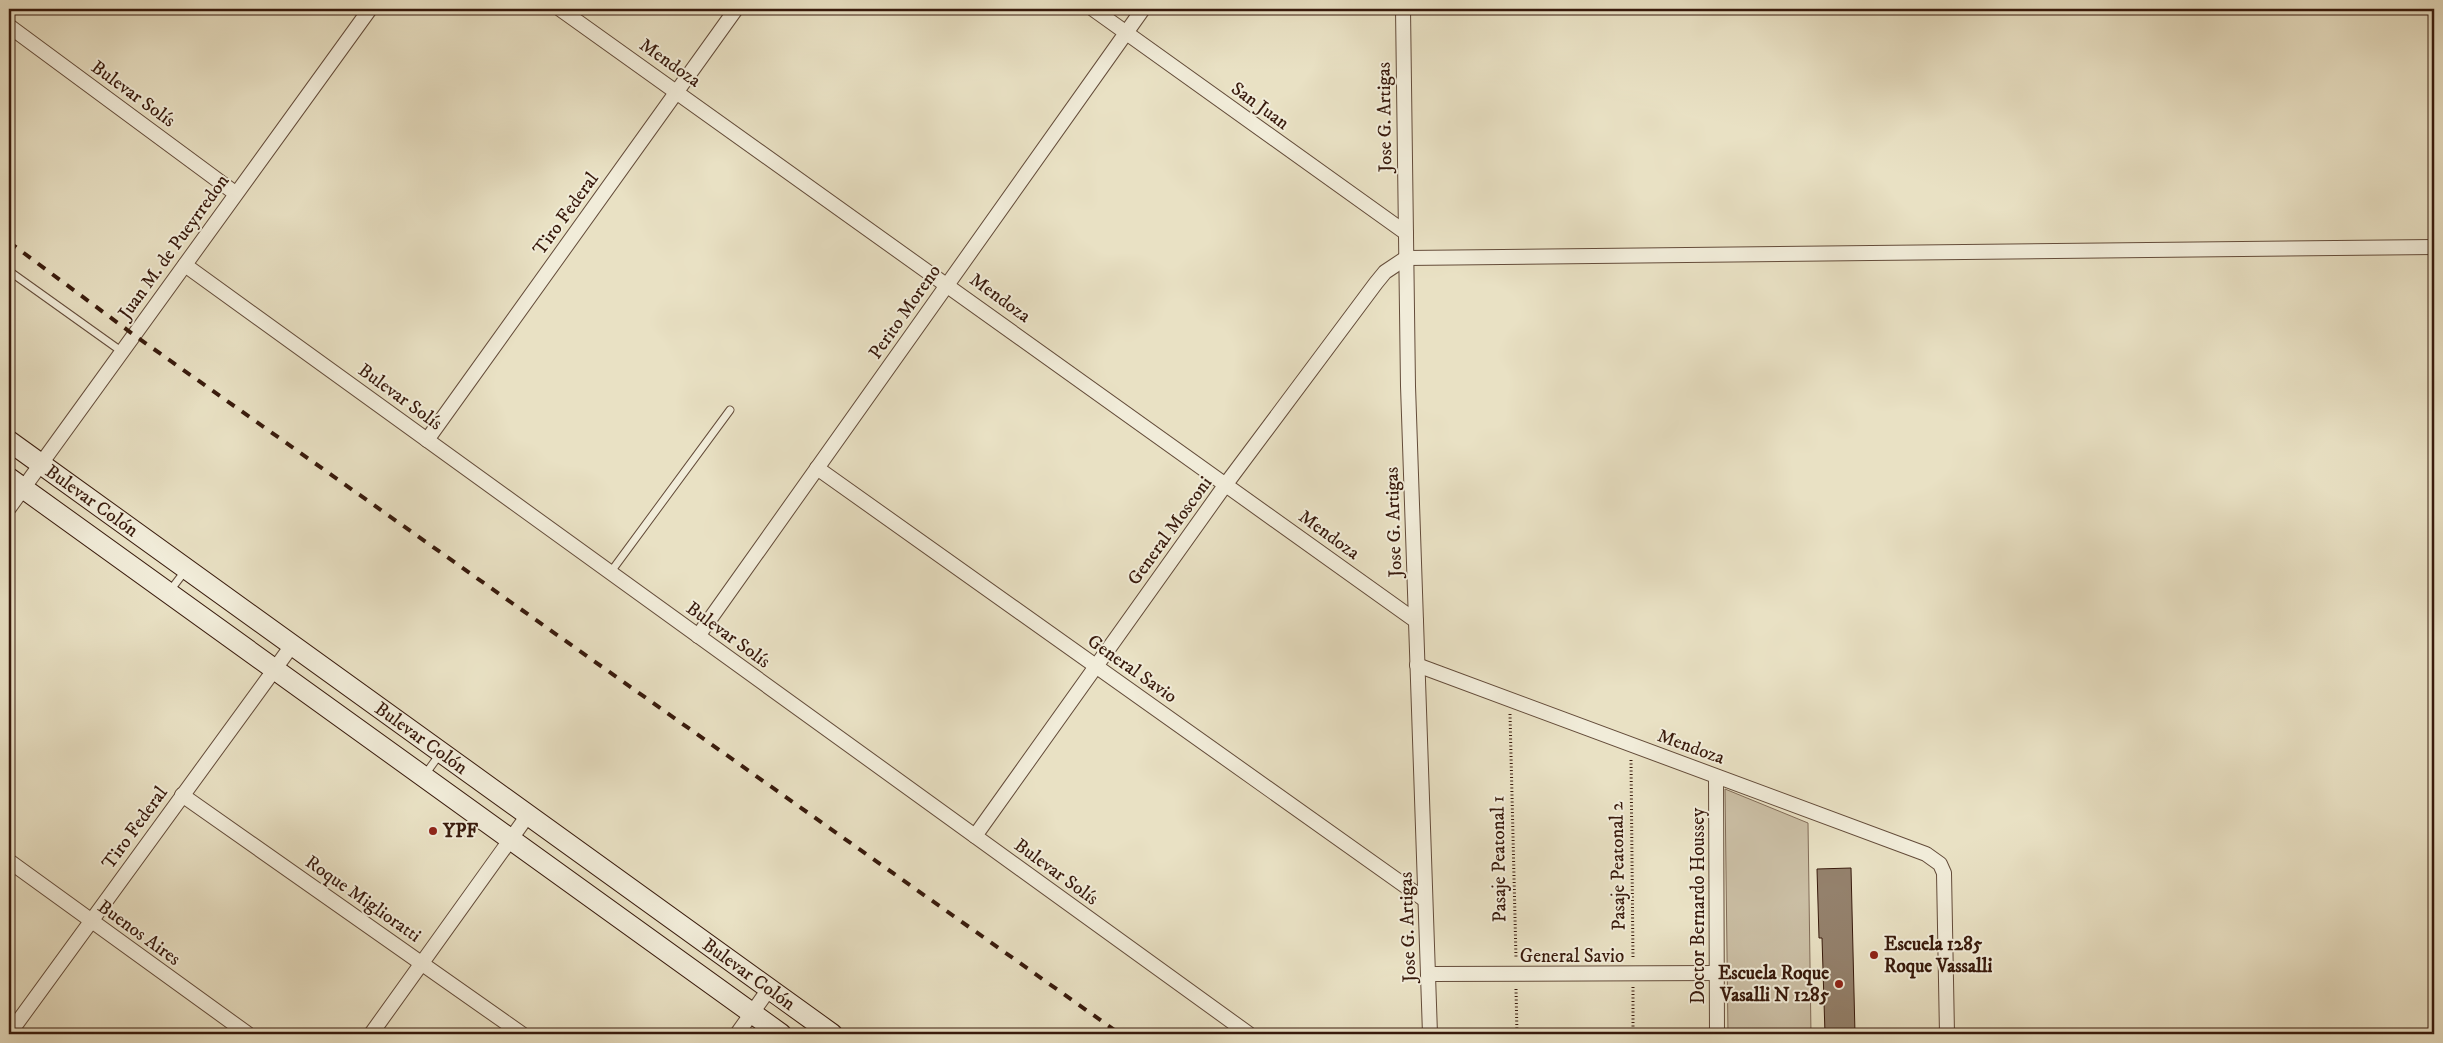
<svg xmlns="http://www.w3.org/2000/svg" width="2443" height="1043" font-family="'IM FELL DW Pica',serif">
	<style>
		.green { fill: #cbbfa5; stroke: #826c58 }
		.building { fill: #94816c; stroke: #381a0c }
		.lines { fill: none; stroke-linecap: round; stroke-linejoin: round }
		.service-casing { stroke: #644c3a; stroke-width: 9 }
		.minor-casing { stroke: #644c3a; stroke-width: 16 }
		.secondary-casing { stroke: #381a0c; stroke-width: 22 }
		.path { stroke: #381a0c; stroke-width: 3; stroke-dasharray: 1 2.5; stroke-linecap: butt }
		.service { stroke: #f1ecd9; stroke-width: 7 }
		.minor { stroke: #f1ecd9; stroke-width: 14 }
		.secondary { stroke: #f1ecd9; stroke-width: 20 }
		.rail { stroke: #381a0c; stroke-width: 4; stroke-dasharray: 9 9; stroke-linecap: butt }
		.poi-dot { fill: #8f2418; stroke: #f1ecd9; stroke-width: 2 }
		.labels { text-anchor: middle; dominant-baseline: central; stroke-width: 4; stroke-linejoin: round; paint-order: stroke }
		.street-label { font-size: 19px; fill: #381a0c; stroke: #f1ecd9 }
		.poi-label { font-size: 19px; font-weight: bold; fill: #381a0c; stroke: #f1ecd9; text-anchor: start }
	</style>
	<rect width="100%" height="100%" fill="#e9e1c4"/>
	<filter id="stains"><feTurbulence type="fractalNoise" baseFrequency=".004" numOctaves="4"/><feColorMatrix values="0 0 0 0 .2 0 0 0 0 .09 0 0 0 0 .02 0 0 0 .5 -.17"/></filter>
	<radialGradient id="worn" r=".72"><stop offset=".6" stop-color="#630" stop-opacity="0"/><stop offset="1" stop-color="#630" stop-opacity=".3"/></radialGradient>
	<!-- green -->
	<polygon class="green" points="1725,789 1808,823 1811,1034 1728,1034"/>
	<!-- building -->
	<polygon class="building" points="1851,868 1855,1034 1825,1034 1822,938 1819,938 1817,869"/>
	<g class="lines">
		<!-- service casing -->
		<g class="service-casing">
			<g id="service">
				<polyline points="9,271 121,351"/>
				<polyline points="610,573 730,410"/>
				<polyline points="169,592 185,571"/>
				<polyline points="424,776 440,754"/>
			</g>
		</g>
		<!-- minor casing -->
		<g class="minor-casing">
			<g id="minor">
				<polyline points="560,9 1416,621"/>
				<polyline points="1093,9 1406,233"/>
				<polyline points="1403,9 1408,386 1430,1034"/>
				<polyline points="9,26 235,193"/>
				<polyline points="185,265 1249,1034"/>
				<polyline points="427,440 736,9"/>
				<polyline points="817,468 1425,900"/>
				<polyline points="9,508 370,9"/>
				<polyline points="698,636 1143,9"/>
				<polyline points="1417,665 1926,854 1940,864 1944,873 1947,1034"/>
				<polyline points="1716,777 1717,1034"/>
				<polyline points="182,795 522,1034"/>
				<polyline points="975,836 1226,484 1376,283 1385,272 1406,258 2434,247"/>
				<polyline points="9,861 248,1034"/>
				<polyline points="1428,974 1717,973"/>
				<polyline points="9,1034 293,644"/>
				<polyline points="371,1034 528,815"/>
				<polyline points="737,1034 769,989"/>
			</g>
		</g>
		<!-- secondary casing -->
		<g class="secondary-casing">
			<g id="secondary">
				<path id="s1" d="M9 441 832 1034"/>
				<polyline points="9,478 781,1034"/>
			</g>
		</g>
		<!-- path -->
		<g class="path">
			<polyline points="1510,714 1516,958"/>
			<polyline points="1631,760 1633,959"/>
			<polyline points="1633,987 1633,1034"/>
			<polyline points="1516,989 1517,1034"/>
		</g>
		<!-- service -->
		<use href="#service" class="service"/>
		<!-- minor -->
		<use href="#minor" class="minor"/>
		<!-- secondary -->
		<use href="#secondary" class="secondary"/>
		<!-- rail -->
		<polyline class="rail" points="9,242 134,335 1120,1034"/>
	</g>
	<!-- markers -->
	<g class="poi-dot">
		<circle cx="433" cy="831" r="5"/>
		<circle cx="1874" cy="955" r="5"/>
		<circle cx="1839" cy="984" r="5"/>
	</g>
	<g class="labels">
		<!-- street labels -->
		<g class="street-label">
			<text transform="translate(670 63) rotate(35)">Mendoza</text>
			<text transform="translate(133 94) rotate(36)">Bulevar Solís</text>
			<text transform="translate(1260 106) rotate(36)">San Juan</text>
			<text transform="translate(1385 117) rotate(-91)">Jose G. Artigas</text>
			<text transform="translate(566 214) rotate(-54)">Tiro Federal</text>
			<text transform="translate(174 247) rotate(-54)">Juan M. de Pueyrredon</text>
			<text transform="translate(1000 298) rotate(36)">Mendoza</text>
			<text transform="translate(905 312) rotate(-55)">Perito Moreno</text>
			<text transform="translate(400 397) rotate(36)">Bulevar Solís</text>
			<text stroke="none"><textPath href="#s1" startOffset="102">Bulevar Colón</textPath></text>
			<text transform="translate(1394 522) rotate(-92)">Jose G. Artigas</text>
			<text transform="translate(1170 531) rotate(-54)">General Mosconi</text>
			<text transform="translate(1329 535) rotate(36)">Mendoza</text>
			<text transform="translate(728 635) rotate(36)">Bulevar Solís</text>
			<text transform="translate(1132 669) rotate(35)">General Savio</text>
			<text stroke="none"><textPath href="#s1" startOffset="508">Bulevar Colón</textPath></text>
			<text transform="translate(1691 747) rotate(20)">Mendoza</text>
			<text transform="translate(135 828) rotate(-54)">Tiro Federal</text>
			<text transform="translate(1499 859) rotate(-91)">Pasaje Peatonal 1</text>
			<text transform="translate(1618 866) rotate(-91)">Pasaje Peatonal 2</text>
			<text transform="translate(1056 872) rotate(36)">Bulevar Solís</text>
			<text transform="translate(363 899) rotate(35)">Roque Miglioratti</text>
			<text transform="translate(1698 906) rotate(-90)">Doctor Bernardo Houssey</text>
			<text transform="translate(1408 927) rotate(-92)">Jose G. Artigas</text>
			<text transform="translate(139 933) rotate(36)">Buenos Aires</text>
			<text x="1572" y="956">General Savio</text>
			<text stroke="none"><textPath href="#s1" startOffset="912">Bulevar Colón</textPath></text>
		</g>
		<!-- poi labels -->
		<g class="poi-label">
			<text x="443" y="831">YPF</text>
			<text x="1884" y="944">Escuela 1285<tspan x="1884" dy="22">Roque Vassalli</tspan></text>
			<text x="1829" y="973" text-anchor="end">Escuela Roque<tspan x="1829" dy="22">Vasalli N 1285</tspan></text>
		</g>
	</g>
	<!-- margin -->
	<rect width="2443" height="1043" fill="none" stroke="#e9e1c4" stroke-width="30"/>
	<rect x="10" y="10" width="2423" height="1023" fill="none" stroke="#381a0c" stroke-width="2.5"/>
	<rect x="15" y="15" width="2413" height="1013" fill="none" stroke="#381a0c"/>
	<rect width="100%" height="100%" filter="url(#stains)"/>
	<rect width="100%" height="100%" fill="url(#worn)"/>
</svg>
